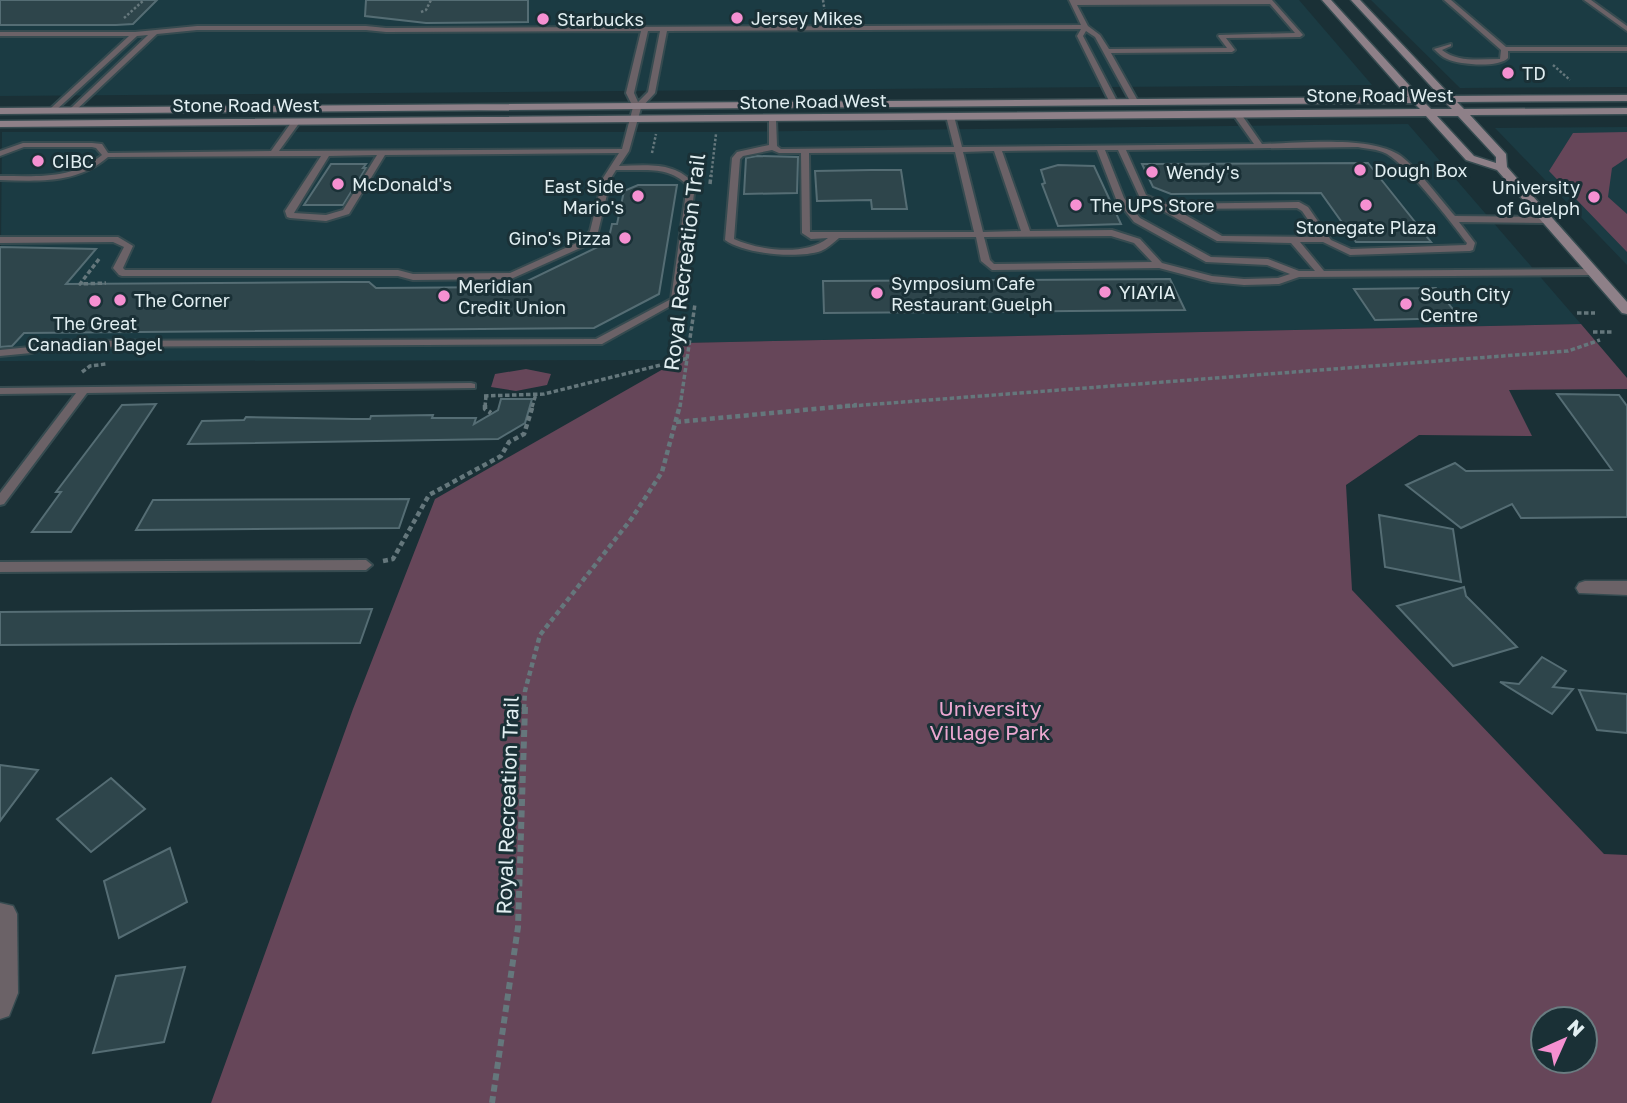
<svg xmlns="http://www.w3.org/2000/svg" width="1627" height="1103" font-family="'Golos Text',sans-serif">
	<style>
		.built { fill: #1b3b43 }
		.green { fill: #664659; fill-rule: evenodd }
		.building { fill: #2e454b; stroke: #556d74; stroke-width: 2 }
		.lines { fill: none; stroke-linecap: round; stroke-linejoin: round }
		.lane-casing { stroke: #364b50; stroke-width: 4 }
		.street-casing { stroke: #364b50; stroke-width: 3 }
		.secondary-casing { stroke: #364b50; stroke-width: 3 }
		.path-far3 { stroke: #65777c; stroke-width: 2.5; stroke-dasharray: 2.5 2; stroke-linecap: butt }
		.path-far2 { stroke: #65777c; stroke-width: 3.5; stroke-dasharray: 4.5 2.5; stroke-linecap: butt }
		.path-far1 { stroke: #65777c; stroke-width: 4.5; stroke-dasharray: 5 3.5; stroke-linecap: butt }
		.path { stroke: #65777c; stroke-width: 6; stroke-dasharray: 7 4.5; stroke-linecap: butt }
		.lane { fill: #6b6267; fill-rule: evenodd }
		.street { fill: #6b6267; fill-rule: evenodd }
		.secondary { fill: #8e8088; fill-rule: evenodd }
		.poi-dot { fill: #f590d1; stroke: #1a3036; stroke-width: 2.5 }
		.labels { text-anchor: middle; dominant-baseline: central; stroke-width: 6; stroke-linejoin: round; paint-order: stroke }
		.far-poi-label { font-size: 18px; fill: #e1eef1; stroke: #1a3036; text-anchor: start }
		.far-street-label { font-size: 18px; fill: #e1eef1; stroke: #1a3036 }
		.street-label { font-size: 21px; fill: #e1eef1; stroke: #1a3036 }
		.park-label { font-size: 21px; fill: #eba7d0; stroke: #1a3036 }
	</style>
	<rect width="100%" height="100%" fill="#1a3036"/>
	<!-- built -->
	<g class="built">
		<polygon points="0,0 1299,0 1372,85 0,96"/>
		<polygon points="1371,0 1627,0 1627,87 1460,88"/>
		<polygon points="1408,124 1581,324 682,343 679,360 0,361 2,132 710,132"/>
		<polygon points="1627,127 1627,265 1495,128"/>
	</g>
	<!-- green -->
	<g class="green">
		<polygon points="1627,132 1627,158 1612,168 1608,197 1627,214 1627,252 1549,171 1573,133"/>
		<path d="M1581 324 1627 378V389L1509 390 1532 436 1419 435 1346 485 1352 590 1604 854 1627 855V1103H211L353 709 435 499 679 360 682 343ZM1543 1019H1585V1061H1543Z"/>
		<polygon points="526,369 551,374 547,385 516,391 491,387 495,374"/>
	</g>
	<!-- building -->
	<g class="building">
		<polygon points="0,0 157,0 133,24 116,25 0,25"/>
		<polygon points="366,0 528,0 528,22 426,23 365,16"/>
		<polygon points="757,156 798,157 797,193 744,194 746,158"/>
		<polygon points="1368,163 1431,242 1356,242 1321,193 1171,194 1153,187 1142,164"/>
		<polygon points="331,164 366,164 363,168 366,168 343,205 304,205"/>
		<polygon points="1058,165 1094,166 1121,224 1058,226 1042,184 1045,183 1041,170"/>
		<polygon points="871,170 901,170 907,209 872,209 871,200 817,201 815,171"/>
		<polygon points="638,185 677,185 659,294 594,328 24,333 12,346 0,347 0,247 96,249 66,284 344,282 369,282 376,288 515,287 608,242 612,224 617,224 624,191"/>
		<polygon points="1170,279 1185,310 824,313 823,281"/>
		<polygon points="1436,288 1460,318 1375,320 1354,289"/>
		<polygon points="1557,394 1619,395 1627,406 1627,517 1521,518 1512,504 1461,528 1406,485 1455,463 1466,471 1612,470"/>
		<polygon points="501,399 532,399 525,423 498,439 188,444 202,421 244,420 246,417 353,419 370,419 371,416 433,415 432,418 476,418 474,424 498,410"/>
		<polygon points="156,404 71,532 32,532 61,492 56,492 122,405"/>
		<polygon points="409,499 399,528 136,530 153,500"/>
		<polygon points="1379,515 1453,529 1461,582 1385,567"/>
		<polygon points="1464,587 1466,596 1517,647 1453,666 1397,606"/>
		<polygon points="372,609 360,643 0,645 0,612"/>
		<polygon points="1542,657 1566,671 1553,687 1573,689 1552,714 1500,682 1519,684"/>
		<polygon points="1579,690 1627,694 1627,733 1597,730"/>
		<polygon points="0,765 38,770 0,821"/>
		<polygon points="111,778 145,809 91,852 57,819"/>
		<polygon points="170,848 187,902 119,938 104,881"/>
		<polygon points="185,967 164,1042 93,1053 116,976"/>
	</g>
	<g class="lines">
		<!-- lane casing -->
		<g class="lane-casing">
			<g id="lane">
				<path d="M1069 0H1272L1303 35 1300 37 1226 38 1235 50 1232 52 1111 53 1138 101 1134 103 1130 101 1095 37 1086 31 1083 36 1117 101 1113 103 1109 101 1077 36 1081 29 667 31 655 93 641 108 629 151 619 166C647 165 676 161 695 185L681 300 602 344 49 347 31 353 0 356V350L30 347 48 341 596 339 671 299 687 185C669 165 641 171 616 170L611 178 598 232 587 245 511 279 413 280 398 276H122L119 275 113 268 124 247 113 242 0 243V237H118L133 246 123 268 125 270H398L413 274 510 273 581 241 590 231 603 178 619 153 385 155 349 214 326 221 290 218 287 217 285 211 321 156 108 157C77 184 39 181 0 180V176C36 176 72 180 102 155L96 148 92 147H24L0 156V151L23 143H92L102 144 108 153 271 151 293 120H296L300 122 279 151 622 149 633 107 626 93 641 31 386 32 366 30H197L157 34 74 112H71V108L148 35 137 36 54 112 50 110 51 108 129 36H0V32H135L197 26H366L386 28 1081 25ZM1270 4 1295 33 1219 35 1218 36 1227 48 1109 49 1100 35 1088 26 1077 5ZM648 31H660L648 92 638 102 634 93ZM377 155 343 210 326 215 294 213 329 156Z"/>
				<path d="M1444 0H1451L1506 47H1627V51H1508V58C1499 68 1460 65 1447 59 1442 57 1438 53 1434 49L1451 44V46L1442 50C1459 63 1480 59 1500 59L1501 50Z"/>
				<polygon points="1584,0 1591,0 1627,26 1627,31"/>
				<path d="M1233 111H1239L1262 144C1298 143 1372 135 1401 156 1418 169 1440 199 1455 216L1547 217 1551 220 1547 223 1459 222 1475 243 1473 250 1470 251 1350 255 1323 242H1300L1324 271 1593 269 1598 272 1593 275 1299 277 1279 284 1244 285 1212 282 1159 268 992 270 981 261 976 237 839 238C833 243 828 248 821 251 797 259 744 254 725 240L732 158 737 152 769 145V117L776 119 777 146 781 149 954 147 946 116 950 114 954 116 962 147 1254 144 1232 113ZM1358 147C1367 149 1377 149 1385 153 1406 163 1451 222 1467 243L1466 245 1351 249 1331 240 1308 207 1299 202 1166 204 1146 195 1126 150ZM772 150 779 153H801L802 233 811 239 828 238C804 257 759 250 734 239L740 159 743 156ZM1097 150 1116 199 1134 222 1206 262 1267 265 1290 274 1278 278 1244 279 1212 276 1162 263 1140 239 1112 230 1030 231 1002 151ZM1105 150H1118L1140 198 1217 241 1291 243 1315 271H1299L1268 259 1211 257 1140 218 1124 198ZM994 151 1021 231 983 232 963 152ZM955 152 974 232H810L809 153ZM1297 208 1302 211 1320 237 1222 236 1175 209ZM1111 236 1134 243 1152 262 994 264 990 260 984 237Z"/>
				<polygon points="471,383 475,384 475,388 87,393 4,504 0,505 0,493 76,393 0,394 0,388"/>
				<polygon points="366,560 372,565 366,570 0,572 0,562"/>
			</g>
		</g>
		<!-- street casing -->
		<g class="street-casing">
			<g id="street">
				<polygon points="1585,581 1627,581 1627,595 1579,593 1576,588 1579,583"/>
				<polygon points="0,903 13,906 17,914 18,993 9,1016 0,1019"/>
			</g>
		</g>
		<!-- secondary casing -->
		<g class="secondary-casing">
			<path id="secondary" d="M1322 0H1331L1420 97 1440 96 1351 0H1360L1451 96 1627 95V101L1457 102 1464 109 1627 108V114L1470 115 1506 154 1507 167 1627 302V314L1622 313 1497 170 1466 160 1426 116 0 127V121L1420 109 1414 103 0 114V108L1408 97ZM1425 103H1446L1452 109H1431ZM1437 116H1458L1496 157V163L1474 156Z"/>
		</g>
		<!-- path-far3 -->
		<g class="path-far3">
			<polyline points="823,0 825,13"/>
			<polyline points="421,12 426,10 431,0"/>
			<polyline points="124,18 144,0"/>
			<polyline points="1553,65 1570,80"/>
			<polyline points="652,153 656,134"/>
			<polyline points="711,177 716,134"/>
		</g>
		<!-- path-far2 -->
		<g class="path-far2">
			<polyline points="710,184 711,175"/>
			<polyline points="99,259 80,284 106,283"/>
			<polyline points="1577,313 1595,313"/>
			<polyline points="1593,332 1612,332"/>
			<polyline points="82,372 90,366 106,364"/>
			<polyline points="484,396 544,394 689,358"/>
			<polyline points="485,407 486,396"/>
			<polyline points="532,407 536,394"/>
			<polyline points="680,407 695,304"/>
			<polyline points="838,407 1568,351 1600,340"/>
		</g>
		<!-- path-far1 -->
		<g class="path-far1">
			<polyline points="485,405 485,409 491,413"/>
			<polyline points="676,422 857,405"/>
			<polyline points="383,561 393,559 429,495 501,456 509,442 524,434 533,405"/>
			<polyline points="524,709 525,691 540,635 632,518 662,472 680,405"/>
		</g>
		<!-- path -->
		<polyline class="path" points="492,1103 518,927 525,707"/>
		<!-- lane -->
		<use href="#lane" class="lane"/>
		<!-- street -->
		<use href="#street" class="street"/>
		<!-- secondary -->
		<use href="#secondary" class="secondary"/>
	</g>
	<!-- markers -->
	<g class="poi-dot">
		<circle cx="737" cy="18" r="7"/>
		<circle cx="543" cy="19" r="7"/>
		<circle cx="1508" cy="73" r="7"/>
		<circle cx="38" cy="161" r="7"/>
		<circle cx="1360" cy="170" r="7"/>
		<circle cx="1152" cy="172" r="7"/>
		<circle cx="338" cy="184" r="7"/>
		<circle cx="638" cy="196" r="7"/>
		<circle cx="1594" cy="197" r="7"/>
		<circle cx="1076" cy="205" r="7"/>
		<circle cx="1366" cy="205" r="7"/>
		<circle cx="625" cy="238" r="7"/>
		<circle cx="1105" cy="292" r="7"/>
		<circle cx="877" cy="293" r="7"/>
		<circle cx="444" cy="296" r="7"/>
		<circle cx="120" cy="300" r="7"/>
		<circle cx="95" cy="301" r="7"/>
		<circle cx="1406" cy="304" r="7"/>
	</g>
	<g class="labels">
		<!-- far-poi labels -->
		<g class="far-poi-label">
			<text x="751" y="18">Jersey Mikes</text>
			<text x="557" y="19">Starbucks</text>
			<text x="1522" y="73">TD</text>
			<text x="52" y="161">CIBC</text>
			<text x="1374" y="170">Dough Box</text>
			<text x="1166" y="172">Wendy's</text>
			<text x="352" y="184">McDonald's</text>
			<text x="624" y="186" text-anchor="end">East Side<tspan x="624" dy="21">Mario's</tspan></text>
			<text x="1580" y="187" text-anchor="end">University<tspan x="1580" dy="21">of Guelph</tspan></text>
			<text x="1090" y="205">The UPS Store</text>
			<text x="1366" y="227" text-anchor="middle">Stonegate Plaza</text>
			<text x="611" y="238" text-anchor="end">Gino's Pizza</text>
			<text x="891" y="283">Symposium Cafe<tspan x="891" dy="21">Restaurant Guelph</tspan></text>
			<text x="458" y="286">Meridian<tspan x="458" dy="21">Credit Union</tspan></text>
			<text x="1119" y="292">YIAYIA</text>
			<text x="1420" y="294">South City<tspan x="1420" dy="21">Centre</tspan></text>
			<text x="134" y="300">The Corner</text>
			<text x="95" y="323" text-anchor="middle">The Great<tspan x="95" dy="21">Canadian Bagel</tspan></text>
		</g>
		<!-- far-street labels -->
		<g class="far-street-label">
			<text x="1380" y="95">Stone Road West</text>
			<text transform="translate(813 101) rotate(-1)">Stone Road West</text>
			<text x="246" y="105">Stone Road West</text>
		</g>
		<!-- street labels -->
		<g class="street-label">
			<text transform="translate(684 262) rotate(-83)">Royal Recreation Trail</text>
			<text transform="translate(507 805) rotate(-88)">Royal Recreation Trail</text>
		</g>
		<!-- park labels -->
		<g class="park-label">
			<text x="990" y="708">University<tspan x="990" dy="24">Village Park</tspan></text>
		</g>
	</g>
	<!-- north arrow -->
	<g transform="translate(1564 1040) rotate(45)"><circle r="33" fill="#1a3036" stroke="#6a7c81" stroke-width="2"/>
	<path d="M0-5L12 26L0 18L-12 26Z" fill="#f590d1"/>
	<text y="-10" font-size="19" font-weight="bold" text-anchor="middle" fill="#e1eef1">N</text>
	</g>
</svg>
